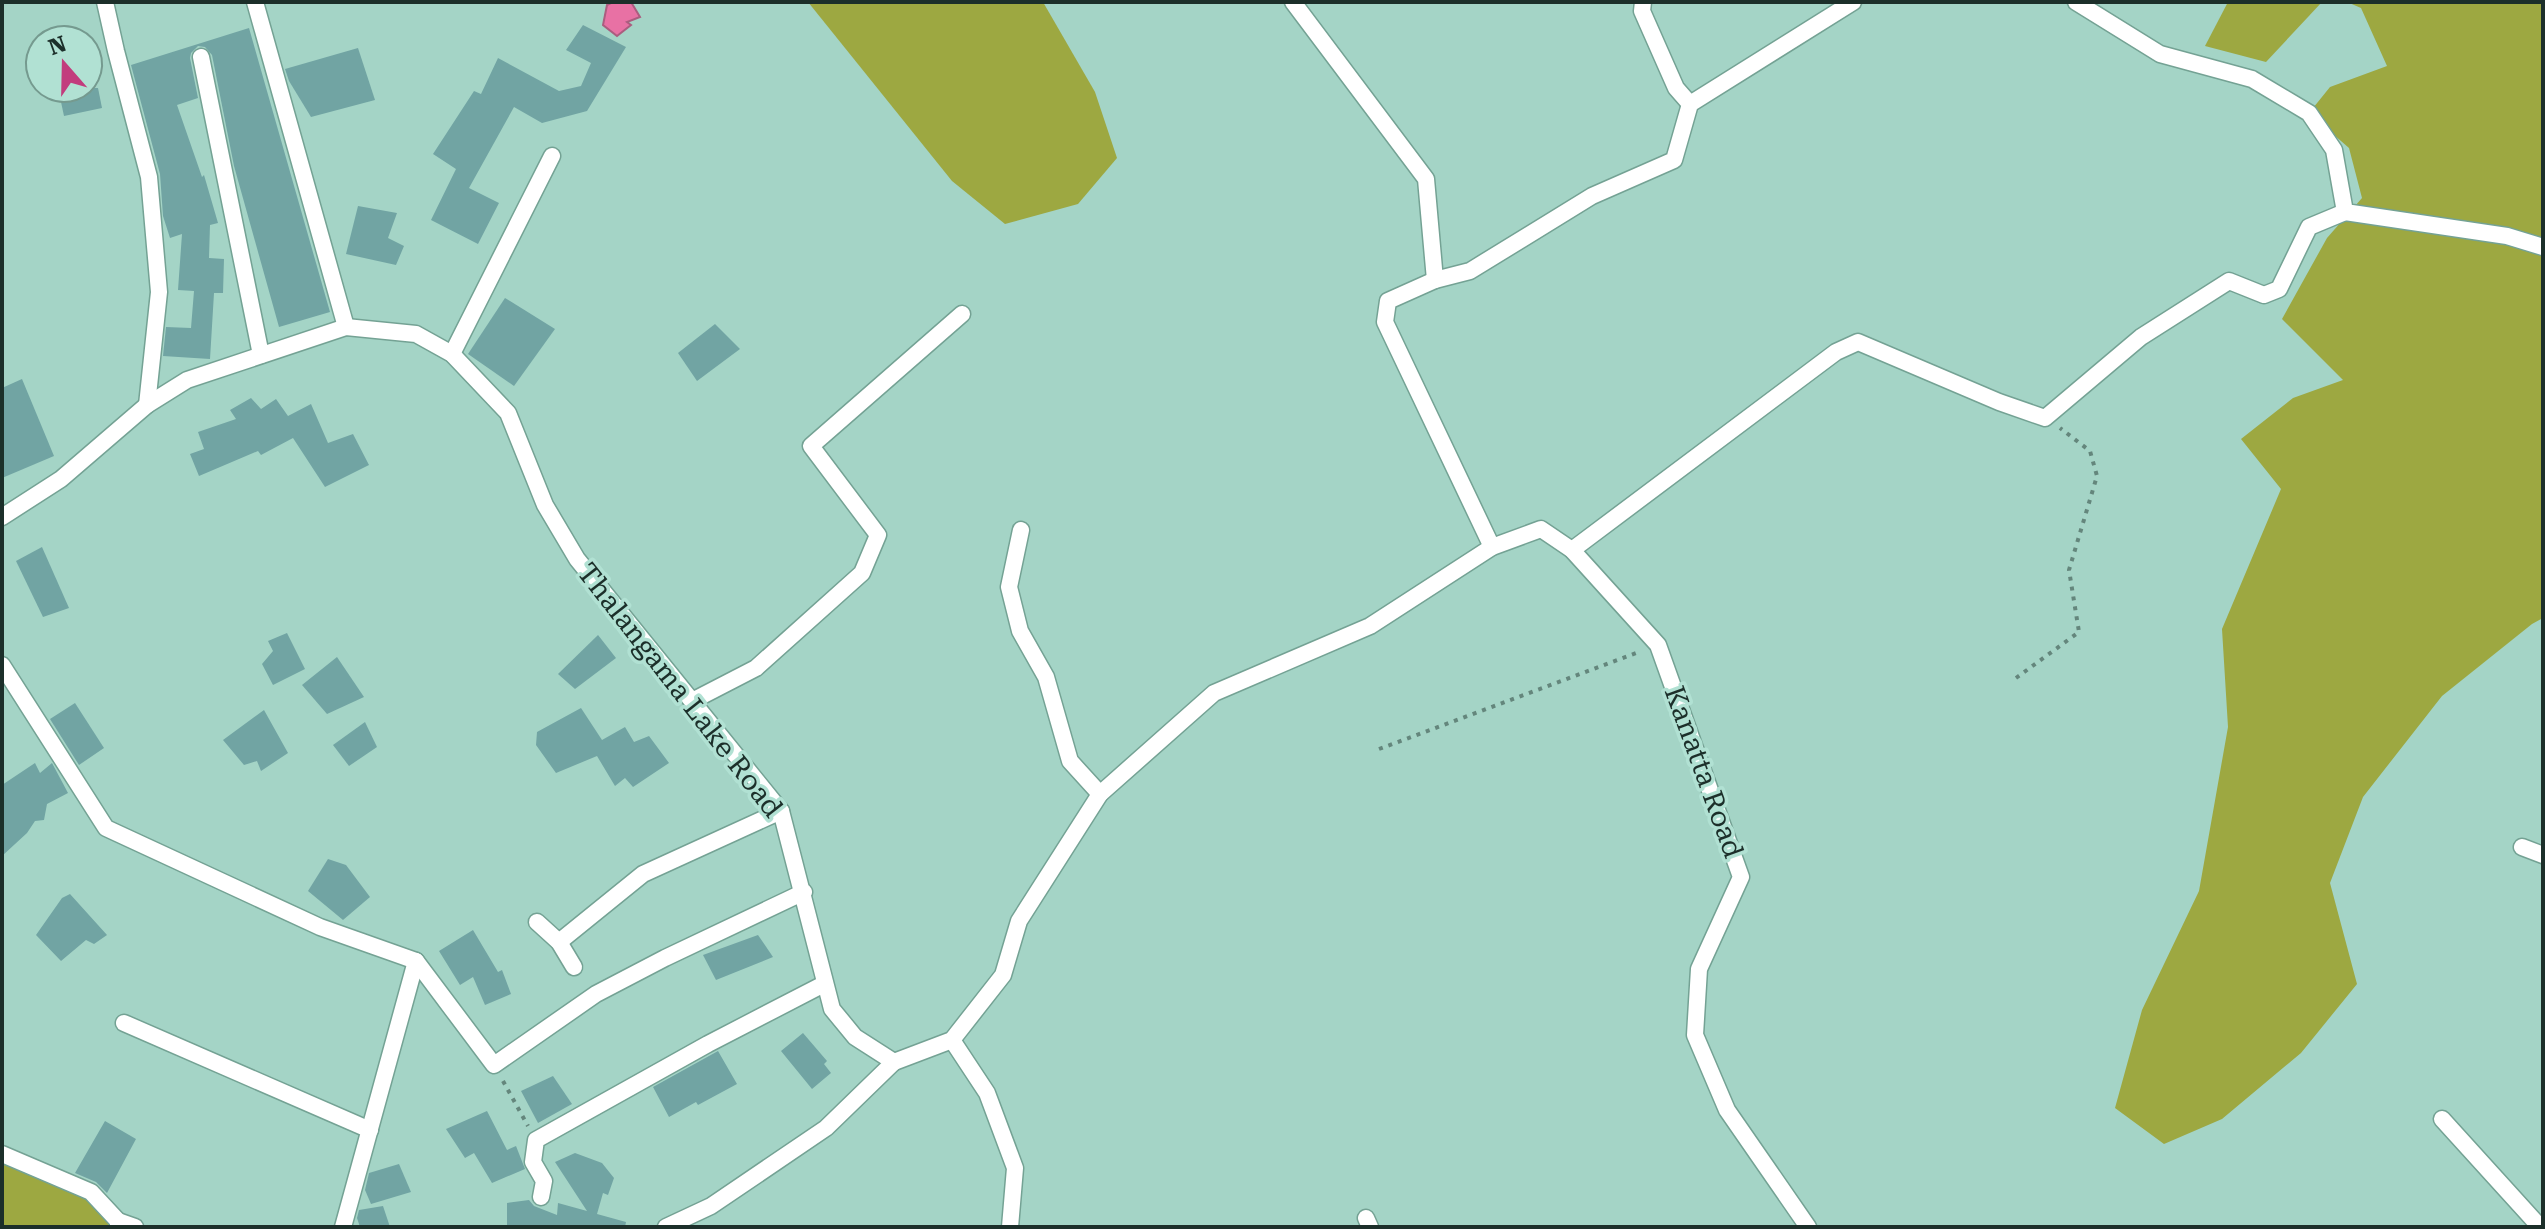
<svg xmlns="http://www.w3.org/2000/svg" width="2545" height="1229" font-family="'Roboto Serif',serif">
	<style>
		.green { fill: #9da841 }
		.water { fill: #e871a4; stroke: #ab5d7f; stroke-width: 2 }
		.building { fill: #71a4a3 }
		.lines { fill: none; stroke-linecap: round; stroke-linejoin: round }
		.street-casing { stroke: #74a294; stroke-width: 19 }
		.path { stroke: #64867c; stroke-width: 4; stroke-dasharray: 4 6; stroke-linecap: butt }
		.street { stroke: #fff; stroke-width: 16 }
		.labels { text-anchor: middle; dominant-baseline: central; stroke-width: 7; stroke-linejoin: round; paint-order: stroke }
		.street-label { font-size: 28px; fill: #1c2f2a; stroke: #b1e1d3 }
	</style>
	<rect width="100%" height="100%" fill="#a4d4c6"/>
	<!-- green -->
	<g class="green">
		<polygon points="808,2 1043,2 1095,92 1117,158 1078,204 1005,224 952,181"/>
		<polygon points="2228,2 2322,2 2266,62 2205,46"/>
		<polygon points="2347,2 2543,2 2543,618 2532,624 2442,696 2363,797 2330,883 2357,984 2301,1053 2222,1119 2164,1144 2115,1108 2142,1010 2199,891 2228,727 2222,629 2281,489 2241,439 2293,398 2343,380 2282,319 2327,238 2362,198 2349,148 2309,113 2330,87 2387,66 2361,8"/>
		<polygon points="2,1154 91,1192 118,1227 2,1227"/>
	</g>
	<!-- water -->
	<polygon class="water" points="613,2 631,2 640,17 627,22 631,25 617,36 603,25 607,5"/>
	<!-- building -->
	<g class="building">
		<polygon points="583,25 626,47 587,111 542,123 514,107 469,188 499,203 478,244 431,220 456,169 433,154 474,91 481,94 498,58 559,91 581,86 591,63 566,50"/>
		<polygon points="249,28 330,312 279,327 234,166 212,55 205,47 198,46 191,53 190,58 198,98 177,105 202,177 204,175 218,223 210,225 209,258 224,259 223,293 214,293 210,359 163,356 166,327 191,328 194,291 178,290 182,234 170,238 163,216 160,174 131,65"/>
		<polygon points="358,48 375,100 311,117 289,81 285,69"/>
		<polygon points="58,88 98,88 102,108 64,116"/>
		<polygon points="358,206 397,213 388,238 404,246 396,265 346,254"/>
		<polygon points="505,298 555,329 514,386 468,354"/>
		<polygon points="715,324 740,349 697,381 678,353"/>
		<polygon points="22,379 54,456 2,478 2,388"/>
		<polygon points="251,398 261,409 276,399 288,416 311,404 328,443 353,434 369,465 325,487 293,438 261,455 258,451 199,476 190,454 204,449 198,432 236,419 230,410"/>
		<polygon points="42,547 69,608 43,617 16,561"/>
		<polygon points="287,633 305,669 273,685 262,664 273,651 268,641"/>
		<polygon points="598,635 616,658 575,689 558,674"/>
		<polygon points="337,657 364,697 327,714 302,685"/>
		<polygon points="75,703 104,748 79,765 50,719"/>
		<polygon points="581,708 602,740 625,727 634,742 649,736 669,763 633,787 625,778 615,786 597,756 556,773 536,745 537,732"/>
		<polygon points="264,710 288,753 261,771 257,761 244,765 223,740"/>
		<polygon points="365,722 377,747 349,766 333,745"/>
		<polygon points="35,763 40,773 52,763 68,793 47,804 44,820 35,821 27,833 2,856 2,785"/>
		<polygon points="328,859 346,865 370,897 343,920 308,891"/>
		<polygon points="70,894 107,935 94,944 86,940 61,961 36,935 62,898"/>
		<polygon points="473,930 498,972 502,970 511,994 485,1005 473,977 460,985 439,951"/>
		<polygon points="758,935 773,957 716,980 703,955"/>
		<polygon points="803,1033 827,1061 824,1064 831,1073 812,1089 781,1051"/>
		<polygon points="718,1051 737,1084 698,1105 696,1102 669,1117 653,1087"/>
		<polygon points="553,1076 572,1104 538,1123 521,1091"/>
		<polygon points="487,1111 507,1150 516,1146 525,1169 492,1183 474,1153 465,1158 446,1129"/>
		<polygon points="105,1121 136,1139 107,1193 96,1182 75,1173"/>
		<polygon points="575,1153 602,1163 614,1178 608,1195 603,1193 597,1214 626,1222 625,1227 507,1227 507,1203 529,1200 534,1206 557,1215 558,1203 587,1211 555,1162"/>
		<polygon points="399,1164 411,1192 371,1204 365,1190 369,1173"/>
		<polygon points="383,1206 390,1227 360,1227 357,1218 359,1210"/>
	</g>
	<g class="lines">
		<!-- street casing -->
		<g class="street-casing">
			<g id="street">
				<polyline points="105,2 116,51 149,177 159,292 147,405"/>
				<polyline points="255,2 346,327"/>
				<polyline points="1293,2 1426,179 1435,280 1470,271 1592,196 1674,160 1690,104 1853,2"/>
				<polyline points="1643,2 1642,11 1676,88 1690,104"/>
				<polyline points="2076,2 2160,54 2252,79 2309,113 2334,150 2345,212 2507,236 2543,247"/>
				<polyline points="201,57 261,355"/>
				<polyline points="1435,280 1388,301 1385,322 1492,547"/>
				<polyline points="452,354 552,156"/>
				<polyline points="2,517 61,479 147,405 187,380 346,327 416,334 452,354 508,413 545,505 577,559 781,811 832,1009 855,1037 894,1062 952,1040 1003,975 1019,921 1100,794 1214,693 1370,626 1492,547 1541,529 1572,550 1658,645 1741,877 1699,969 1695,1035 1727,1110 1808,1227"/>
				<polyline points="1021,530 1009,587 1020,631 1046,677 1070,761 1100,794"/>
				<polyline points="1572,550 1836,352 1858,342 1999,402 2045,418 2141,337 2229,281 2264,295 2279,289 2309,227 2345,212"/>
				<polyline points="2,665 106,828 320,927 416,961 494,1065 596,994 665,958 804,892"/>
				<polyline points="694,700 756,668 862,573 878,535 811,446 962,314"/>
				<polyline points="2522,847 2543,855"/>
				<polyline points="537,922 559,942 574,967"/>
				<polyline points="559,942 643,874 781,811"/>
				<polyline points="124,1023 370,1130"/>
				<polyline points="952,1040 987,1093 1015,1168 1010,1227"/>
				<polyline points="2442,1119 2540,1227"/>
				<polyline points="2,1154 91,1192 118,1221 118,1227"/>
				<polyline points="541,1197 544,1181 533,1162 536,1140 708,1044 824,984"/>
				<polyline points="1366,1218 1370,1227"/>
				<polyline points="118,1221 135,1227"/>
				<polyline points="343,1227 416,961"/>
				<polyline points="666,1227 711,1206 826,1128 894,1062"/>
			</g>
		</g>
		<!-- path -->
		<g class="path">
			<polyline points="2016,678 2079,632 2069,570 2097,476 2090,451 2060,428"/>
			<polyline points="1379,749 1639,652"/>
			<polyline points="503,1081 528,1126"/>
		</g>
		<!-- street -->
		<use href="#street" class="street"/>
	</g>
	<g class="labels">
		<!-- street labels -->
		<g class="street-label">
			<text transform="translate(680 690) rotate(52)">Thalangama Lake Road</text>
			<text transform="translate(1704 772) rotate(70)">Kanatta Road</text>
		</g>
	</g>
	<!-- border -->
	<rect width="2545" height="1229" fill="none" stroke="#1c2f2a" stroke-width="8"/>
	<!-- north arrow -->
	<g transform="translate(64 64) rotate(340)"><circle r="38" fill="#b1e1d3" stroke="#759a8f" stroke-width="2"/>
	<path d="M0-6L14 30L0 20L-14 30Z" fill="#c23c7d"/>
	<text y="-12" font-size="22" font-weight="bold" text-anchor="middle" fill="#1c2f2a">N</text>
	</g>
</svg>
